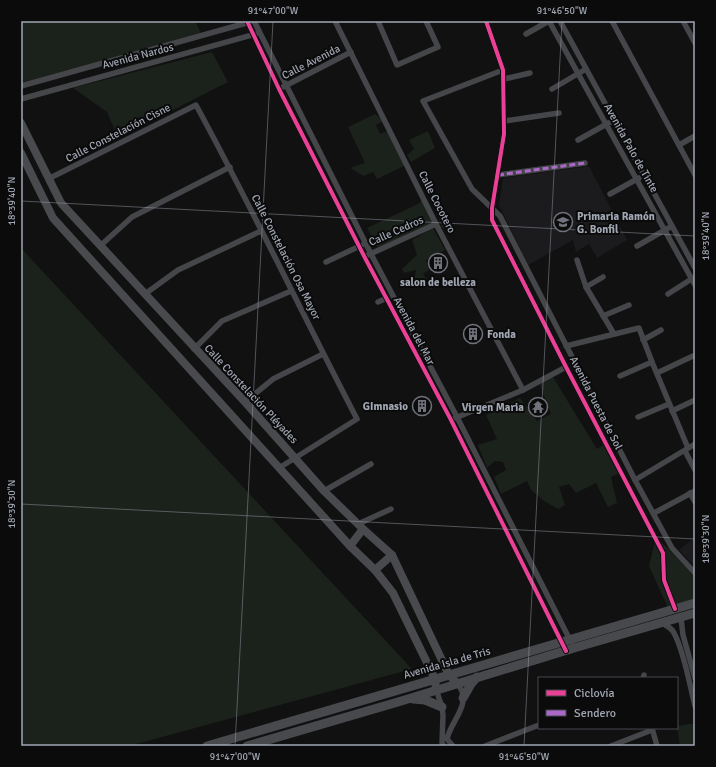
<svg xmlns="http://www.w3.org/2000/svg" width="716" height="767" font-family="Signika,sans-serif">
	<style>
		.built { fill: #1b1b1d }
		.green { fill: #1b211b }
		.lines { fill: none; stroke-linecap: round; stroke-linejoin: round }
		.street { stroke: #45464a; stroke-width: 5.5 }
		.secondary { stroke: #494a4e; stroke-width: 8 }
		.primary { stroke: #47494c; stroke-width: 9 }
		.quiet { stroke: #ac68c9; stroke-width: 3; stroke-dasharray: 6 3; stroke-linecap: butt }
		.cycleway-casing { stroke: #0b0b0c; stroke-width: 6 }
		.cycleway { stroke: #ea4096; stroke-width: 4 }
		.ticks { fill: none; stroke: #a1a7b3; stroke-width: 1; stroke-opacity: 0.45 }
		.labels { text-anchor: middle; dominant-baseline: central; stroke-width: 4; stroke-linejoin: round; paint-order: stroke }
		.street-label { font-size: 11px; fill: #a1a7b3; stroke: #0b0b0c }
		.poi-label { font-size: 11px; font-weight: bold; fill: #a1a7b3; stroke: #0b0b0c; text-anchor: start }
		.neatline { fill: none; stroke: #a1a7b3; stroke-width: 1.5 }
		.ticks-label { font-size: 10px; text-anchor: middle; fill: #a1a7b3 }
	</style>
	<rect width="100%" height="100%" fill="#111"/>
	<!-- built -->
	<g class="built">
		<polygon points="589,166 627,240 597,258 589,244 576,252 573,240 528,265 499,205 503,178"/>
		<polygon points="695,537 695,566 679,550"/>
	</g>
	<!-- green -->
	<g class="green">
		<polygon points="21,21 195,21 201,33 21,83"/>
		<polygon points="212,52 228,82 118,138 107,112 73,88"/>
		<polygon points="375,114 383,121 376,125 380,134 388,131 404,166 377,179 373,172 364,176 350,168 365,163 348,127"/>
		<polygon points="428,131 435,148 411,162 407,155 414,149 409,140"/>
		<polygon points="423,199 436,224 379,250 367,228 418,204"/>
		<polygon points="447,217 450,219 452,224 446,230 441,227 441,222 438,219"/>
		<polygon points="433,228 445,250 426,260 429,270 423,274 428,281 432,278 436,287 431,289 425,287 422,283 416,285 414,281 416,270 404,273 402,269 417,255 412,240"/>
		<polygon points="21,248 412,669 129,746 21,746"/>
		<polygon points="553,377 597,449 603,445 620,473 611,477 617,503 608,507 596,483 576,493 569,484 559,487 565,505 558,509 544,501 531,490 527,481 501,494 494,477 506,470 503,462 495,461 487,468 478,445 497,439 486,415 520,398 537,421 551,414 539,383"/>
		<polygon points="656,537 695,575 695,603 669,610 649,566"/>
		<polygon points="695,723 695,745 680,746 677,726"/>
	</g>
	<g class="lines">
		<!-- street -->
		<g class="street">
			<polyline points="247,21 279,89 364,256 451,420 563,645"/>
			<polyline points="254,21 371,254 457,417 571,642"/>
			<polyline points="335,21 436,224 523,390"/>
			<polyline points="378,21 397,65 438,47 426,21"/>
			<polyline points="486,21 503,70 504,134 492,208 492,220 566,367 663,553 664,580 675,609"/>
			<polyline points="560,21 695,268"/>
			<polyline points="612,21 695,175"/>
			<polyline points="683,21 695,43"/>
			<polyline points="526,34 549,21 695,285"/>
			<polyline points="503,70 423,101 472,189 500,216 635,480 672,548 695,573"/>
			<polyline points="504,79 530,73"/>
			<polyline points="21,86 250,22"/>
			<polyline points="283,87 351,52"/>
			<polyline points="552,89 586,69"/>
			<polyline points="21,99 256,34"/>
			<polyline points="504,121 559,113"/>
			<polyline points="578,140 614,120"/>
			<polyline points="679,145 695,136"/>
			<polyline points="498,175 585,163"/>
			<path d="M48 179 196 105C252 208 303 315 357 419L279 468"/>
			<polyline points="610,194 639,178"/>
			<polyline points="100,246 132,217 230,167"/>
			<polyline points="637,246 672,226"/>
			<polyline points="368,255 436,224"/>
			<polyline points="577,260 586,287 614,334"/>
			<polyline points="326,262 362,245"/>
			<polyline points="586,287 603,277"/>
			<polyline points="145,294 178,270 261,231"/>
			<polyline points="668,294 693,278"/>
			<polyline points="378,302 387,298"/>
			<polyline points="603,316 629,305"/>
			<polyline points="643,340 661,330"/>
			<polyline points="566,346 639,328 652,362 688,448"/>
			<polyline points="194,349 222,321 291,291"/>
			<polyline points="657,373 693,356"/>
			<polyline points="620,376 652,362"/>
			<polyline points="245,402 273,379 323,354"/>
			<polyline points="672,411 695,400"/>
			<polyline points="638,417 669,404"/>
			<polyline points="453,419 523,390 566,367"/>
			<polyline points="685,451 695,470"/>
			<polyline points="635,480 695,444"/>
			<polyline points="324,491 371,464"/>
			<polyline points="690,493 695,502"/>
			<polyline points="654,513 695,491"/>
			<polyline points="358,524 391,509"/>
			<polyline points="681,618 683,635 695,678"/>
			<path d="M662 623C667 626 672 628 674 633 684 651 690 686 695 706"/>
			<polyline points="643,678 644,675"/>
			<polyline points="436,689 442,707 443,715 442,743 444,746"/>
			<polyline points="652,728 657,746"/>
			<path d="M453 746 447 739C451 720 474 703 457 683"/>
			<polyline points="485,746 539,725"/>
			<polyline points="611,746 652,730"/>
		</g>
		<!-- secondary -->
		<g class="secondary">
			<polyline points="21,123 61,203 245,402 324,491 363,529 392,555 449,675 457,683"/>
			<polyline points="21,153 53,218 350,546 375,570 393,593 435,679 436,689"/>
			<polyline points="350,546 363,529"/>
			<polyline points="375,570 392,555"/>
		</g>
		<!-- primary -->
		<g class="primary">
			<polyline points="463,698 471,684 477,677"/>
			<polyline points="413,699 425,700 442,707"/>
			<polyline points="207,746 695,603"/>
			<polyline points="247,746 398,702 574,648 695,613"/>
		</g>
		<!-- quiet -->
		<polyline class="quiet" points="498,175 585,163"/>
		<!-- cycleway casing -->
		<g class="cycleway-casing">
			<g id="cycleway">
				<polyline points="247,21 279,89 364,256 451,420 566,651"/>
				<polyline points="486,21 503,70 504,134 492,208 492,220 566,367 663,553 664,580 675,609"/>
			</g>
		</g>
		<!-- cycleway -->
		<use href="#cycleway" class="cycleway"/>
	</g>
	<!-- ticks -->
	<path class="ticks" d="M21 201 695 236M21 504 695 539M235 746 273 21M524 746 562 21"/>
	<!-- icons -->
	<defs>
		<g id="school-ring" transform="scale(1)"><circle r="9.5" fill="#0b0b0c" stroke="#6f727a" stroke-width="1.5"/><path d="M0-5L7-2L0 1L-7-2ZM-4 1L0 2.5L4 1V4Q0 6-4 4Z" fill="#6f727a"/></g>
		<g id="building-ring" transform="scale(1)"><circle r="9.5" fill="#0b0b0c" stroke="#6f727a" stroke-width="1.5"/><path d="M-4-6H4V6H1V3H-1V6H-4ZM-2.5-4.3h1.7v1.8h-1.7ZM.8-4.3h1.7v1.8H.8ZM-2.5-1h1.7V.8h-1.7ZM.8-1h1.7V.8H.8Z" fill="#6f727a"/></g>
		<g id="temple-ring" transform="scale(1)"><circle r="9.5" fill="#0b0b0c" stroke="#6f727a" stroke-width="1.5"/><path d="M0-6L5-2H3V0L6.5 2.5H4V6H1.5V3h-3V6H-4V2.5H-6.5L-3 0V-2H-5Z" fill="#6f727a"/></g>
	</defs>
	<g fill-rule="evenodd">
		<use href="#school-ring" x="563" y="222"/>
		<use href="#building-ring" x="438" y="263"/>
		<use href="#building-ring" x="473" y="334"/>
		<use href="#building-ring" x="422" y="406"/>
		<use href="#temple-ring" x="538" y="407"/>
	</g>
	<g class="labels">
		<!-- street labels -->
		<g class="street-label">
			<text transform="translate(138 56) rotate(-15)">Avenida Nardos</text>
			<text transform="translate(311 62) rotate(-27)">Calle Avenida</text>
			<text transform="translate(118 133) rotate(-27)">Calle Constelación Cisne</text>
			<text transform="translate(631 148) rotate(61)">Avenida Palo de Tinte</text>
			<text transform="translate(437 202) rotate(63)">Calle Cocotero</text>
			<text transform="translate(396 231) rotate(-24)">Calle Cedros</text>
			<text transform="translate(286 257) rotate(63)">Calle Constelación Osa Mayor</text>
			<text transform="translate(414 331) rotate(62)">Avenida del Mar</text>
			<text transform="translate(251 394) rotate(47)">Calle Constelación Pléyades</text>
			<text transform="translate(596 403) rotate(63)">Avenida Puesta de Sol</text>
			<text transform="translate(447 663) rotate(-16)">Avenida Isla de Tris</text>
		</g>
		<!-- poi labels -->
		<g class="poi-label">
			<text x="577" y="216">Primaria Ramón<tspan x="577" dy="13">G. Bonfil</tspan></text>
			<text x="438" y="282" text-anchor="middle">salon de belleza</text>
			<text x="487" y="334">Fonda</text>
			<text x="408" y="406" text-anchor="end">GImnasio</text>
			<text x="524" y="407" text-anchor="end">Virgen Maria</text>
		</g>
	</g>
	<!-- border -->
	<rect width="716" height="767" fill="none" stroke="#0b0b0c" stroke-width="44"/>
	<!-- legend -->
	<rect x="538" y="677" width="140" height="52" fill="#0b0b0c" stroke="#47494f"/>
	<rect x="546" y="690" width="20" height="6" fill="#ea4096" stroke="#47494f"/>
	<text x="574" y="697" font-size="12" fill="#a1a7b3">Ciclovía</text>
	<rect x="546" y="710" width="20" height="6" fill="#ac68c9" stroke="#47494f"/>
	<text x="574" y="717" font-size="12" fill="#a1a7b3">Sendero</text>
	<rect x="22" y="22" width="672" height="723" class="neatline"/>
	<g class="ticks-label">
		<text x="273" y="14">91°47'00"W</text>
		<text x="562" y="14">91°46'50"W</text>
		<text transform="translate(11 201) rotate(-90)" y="4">18°39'40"N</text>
		<text transform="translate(705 236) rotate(-90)" y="4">18°39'40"N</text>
		<text transform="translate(11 504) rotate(-90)" y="4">18°39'30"N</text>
		<text transform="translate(705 539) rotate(-90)" y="4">18°39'30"N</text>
		<text x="235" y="760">91°47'00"W</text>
		<text x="524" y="760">91°46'50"W</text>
	</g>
</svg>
